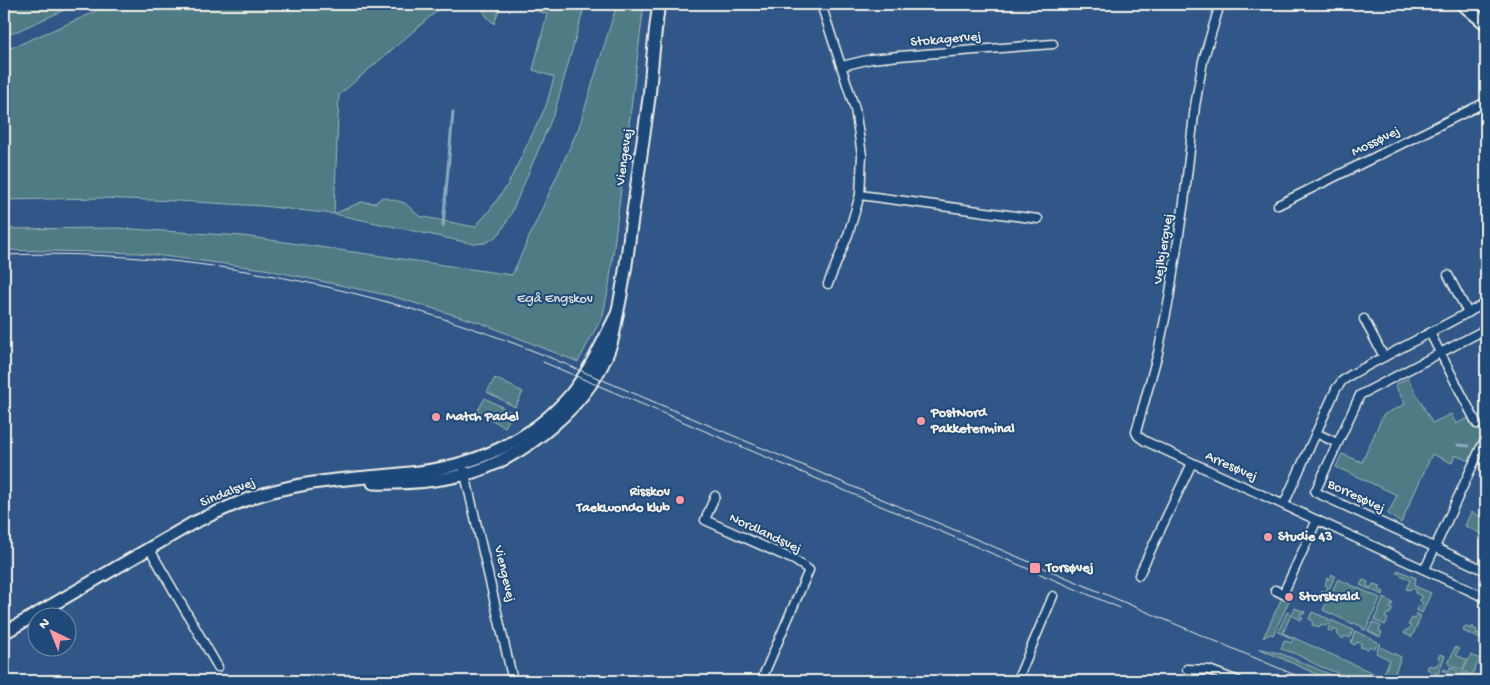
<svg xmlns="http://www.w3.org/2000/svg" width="1490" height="685" font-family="'Gochi Hand',sans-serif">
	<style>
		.green { fill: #507c84; stroke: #a2b6b6 }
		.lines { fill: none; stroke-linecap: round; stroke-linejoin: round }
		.stream { stroke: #8caabf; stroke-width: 3 }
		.street-casing { stroke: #f4f1e8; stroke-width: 11 }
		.secondary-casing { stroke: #f4f1e8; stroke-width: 15 }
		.street { stroke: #1f4a7a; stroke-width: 8 }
		.secondary { stroke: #1f4a7a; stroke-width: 11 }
		.tram { stroke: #f4f1e8; stroke-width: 1 }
		.poi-dot { fill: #ff9aa2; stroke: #1f4a7a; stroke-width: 2 }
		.labels { text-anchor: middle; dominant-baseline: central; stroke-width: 4; stroke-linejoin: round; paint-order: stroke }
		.street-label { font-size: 14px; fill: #f4f1e8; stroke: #1f4a7a }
		.park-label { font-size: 14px; fill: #dbdfd9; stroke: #1f4a7a }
		.poi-label { font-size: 14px; font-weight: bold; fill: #f4f1e8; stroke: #1f4a7a; text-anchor: start }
	</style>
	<rect width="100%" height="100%" fill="#305787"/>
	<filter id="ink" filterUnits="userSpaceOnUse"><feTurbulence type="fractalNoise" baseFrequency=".02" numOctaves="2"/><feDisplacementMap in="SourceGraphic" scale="10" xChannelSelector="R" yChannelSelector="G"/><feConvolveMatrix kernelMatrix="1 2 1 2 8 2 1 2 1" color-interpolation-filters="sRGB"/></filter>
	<g filter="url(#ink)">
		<!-- green -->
		<g class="green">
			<polygon points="4,4 78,4 4,37"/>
			<polygon points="108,4 445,4 339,95 334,214 361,202 375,203 382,197 405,203 419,216 475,227 489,211 508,184 546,106 554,77 533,70 547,14 514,4 585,4 555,111 511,214 501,232 493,239 485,243 474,244 334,214 262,206 177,201 98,198 4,200 4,51 88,15"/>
			<polygon points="479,4 501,4 494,24 487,17"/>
			<polygon points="617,4 644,4 609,286 603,315 578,362 481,323 391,296 264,269 139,253 4,250 4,229 116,228 243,236 512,275 579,127"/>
			<polygon points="495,378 523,392 515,407 487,392"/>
			<polygon points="1408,378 1432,423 1451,414 1456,424 1468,418 1474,429 1486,423 1486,444 1478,442 1469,461 1455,455 1452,463 1432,454 1401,523 1388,514 1397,495 1336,467 1342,454 1362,462 1383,415 1405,404 1395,385"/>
			<polygon points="485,398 513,413 505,427 477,412"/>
			<polygon points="1471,512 1486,519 1486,536 1465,526"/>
			<polygon points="1398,570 1416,578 1414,586 1431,593 1422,613 1416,610 1418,605 1421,606 1423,603 1420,601 1422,596 1415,593 1416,590 1411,588 1410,590 1406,589 1410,580 1397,573"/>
			<polygon points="1332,574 1335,576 1325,598 1320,596 1322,590 1325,592 1328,587 1325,585 1327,578 1330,579"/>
			<polygon points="1338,579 1380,598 1366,630 1362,629 1363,627 1354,623 1353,624 1323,610"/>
			<polygon points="1363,580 1368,582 1367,586 1371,588 1373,584 1381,586 1379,590 1384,592 1383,595 1360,585"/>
			<polygon points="1282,598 1289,601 1273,635 1270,634 1263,638"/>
			<polygon points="1384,598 1393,603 1390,608 1393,609 1390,614 1387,614 1385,617 1388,619 1385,625 1374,620"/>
			<polygon points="1295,608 1305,612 1304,614 1301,613 1300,616 1303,617 1301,620 1291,615 1283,633 1382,677 1390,660 1376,653 1380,643 1380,647 1401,657 1392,681 1353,681 1340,674 1319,666 1294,653 1281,649 1284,640 1291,643 1293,639 1278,632 1287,612 1292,614"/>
			<polygon points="1312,612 1329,619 1326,626 1321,624 1320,627 1312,625 1313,621 1309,619"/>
			<polygon points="1415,613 1421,616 1412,637 1404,633 1406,630 1408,630 1411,626 1408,625 1412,618 1415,619 1418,615"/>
			<polygon points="1331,620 1353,630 1350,638 1345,636 1343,639 1337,634 1338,631 1333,629 1332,632 1328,630"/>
			<polygon points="1373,622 1381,626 1379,631 1382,632 1380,637 1368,631"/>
			<polygon points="1465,626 1471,629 1473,626 1473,628 1477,630 1476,633 1482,635 1484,633 1486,634 1485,641 1463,631"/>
			<polygon points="1355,631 1378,642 1375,648 1370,646 1368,649 1360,647 1362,644 1357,642 1355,645 1351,643"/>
			<polygon points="1455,647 1459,649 1456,655 1467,660 1462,670 1448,664"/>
			<polygon points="1258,648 1282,654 1346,681 1332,681"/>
			<polygon points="1440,654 1445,656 1438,674 1427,669 1429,665 1434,667 1435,665 1437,665 1440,660 1438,658"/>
			<polygon points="1471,655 1480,659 1472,675 1463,671"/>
			<polygon points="1450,667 1468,675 1466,679 1470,681 1466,681 1443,671 1444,669 1449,671"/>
		</g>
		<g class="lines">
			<!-- stream -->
			<g class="stream">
				<polyline points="443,226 453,112"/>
				<polyline points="1458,445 1469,446"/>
			</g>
			<!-- street casing -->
			<g class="street-casing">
				<g id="street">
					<polyline points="821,4 855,109 862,155 860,195 848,235 828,284"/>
					<polyline points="1220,4 1203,61 1195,106 1184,202 1169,299 1158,353 1136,432 1138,436 1145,441 1486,598"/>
					<polyline points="842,66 871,59 899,56 1053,44"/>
					<polyline points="860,195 1038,219"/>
					<polyline points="1278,205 1486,102"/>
					<polyline points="1448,275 1468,313"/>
					<polyline points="1364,319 1384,357"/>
					<polyline points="1486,329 1360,395 1315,492 1486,571"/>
					<polyline points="1430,333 1477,424"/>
					<polyline points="1316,433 1337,443"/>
					<polyline points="464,470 513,681"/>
					<polyline points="715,496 705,520 794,560 809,570 761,681"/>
					<polyline points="1284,504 1336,389 1342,381 1352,374 1486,303"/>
					<polyline points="149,548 218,667"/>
					<polyline points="1425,569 1482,445"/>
					<polyline points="1139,575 1192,463"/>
					<polyline points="1275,590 1283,594 1317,520"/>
					<polyline points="1187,669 1209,670 1238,681"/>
					<polyline points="1017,681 1053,596"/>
				</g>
			</g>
			<!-- secondary casing -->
			<g class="secondary-casing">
				<g id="secondary">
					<polyline points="1462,4 1486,24"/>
					<path d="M373 483C403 484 433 482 463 475 522 461 592 403 611 344 614 335 615 324 617 315 623 287 627 260 630 233 636 188 643 143 649 98 652 66 654 35 659 4"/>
					<path d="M4 633 193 523C222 510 250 496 282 489 323 479 367 478 410 473 472 467 531 442 572 393 591 369 603 341 617 314"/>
				</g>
			</g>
			<!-- street -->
			<use href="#street" class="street"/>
			<!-- secondary -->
			<use href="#secondary" class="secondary"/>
			<!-- tram -->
			<g class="tram">
				<path d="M4 255C188 248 381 288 551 358L1309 681"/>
				<polyline points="543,362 1120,608"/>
			</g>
		</g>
	</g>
	<!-- markers -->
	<g class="poi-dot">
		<circle cx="436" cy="417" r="5"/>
		<circle cx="921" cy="421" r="5"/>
		<circle cx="680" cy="500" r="5"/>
		<circle cx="1268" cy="537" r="5"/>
		<rect x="1029" y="562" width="12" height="12" rx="2.5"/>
		<circle cx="1289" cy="597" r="5"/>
	</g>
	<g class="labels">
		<!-- street labels -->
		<g class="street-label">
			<text transform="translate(946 40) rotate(-5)">Stokagervej</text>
			<text transform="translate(1376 142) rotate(-26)">Mossøvej</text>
			<text transform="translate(625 157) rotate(-82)">Viengevej</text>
			<text transform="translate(1164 249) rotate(-81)">Vejlbjergvej</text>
			<text transform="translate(1231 467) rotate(24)">Arresøvej</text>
			<text transform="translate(228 493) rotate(-22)">Sindalsvej</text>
			<text transform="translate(1356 497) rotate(25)">Borresøvej</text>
			<text transform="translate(765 534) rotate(25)">Nordlandsvej</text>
			<text transform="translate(504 574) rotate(77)">Viengevej</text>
		</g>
		<!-- park labels -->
		<g class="park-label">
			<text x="555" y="299">Egå Engskov</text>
		</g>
		<!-- poi labels -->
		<g class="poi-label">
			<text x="931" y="413">PostNord<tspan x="931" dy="16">Pakketerminal</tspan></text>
			<text x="446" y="417">Match Padel</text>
			<text x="670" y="492" text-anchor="end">Risskov<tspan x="670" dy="16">Taekwondo klub</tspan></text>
			<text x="1278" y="537">Studie 43</text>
			<text x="1046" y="568">Torsøvej</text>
			<text x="1299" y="597">Storskrald</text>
		</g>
	</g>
	<!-- margin -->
	<rect width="1490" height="685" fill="none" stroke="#1f4a7a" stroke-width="20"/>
	<rect x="10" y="10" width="1470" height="665" fill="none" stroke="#f4f1e8" stroke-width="2" filter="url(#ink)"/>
	<!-- north arrow -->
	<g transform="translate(52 632) rotate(317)"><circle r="24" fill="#1f4a7a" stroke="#748da6"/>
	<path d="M0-4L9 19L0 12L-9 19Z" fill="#ff9aa2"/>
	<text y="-8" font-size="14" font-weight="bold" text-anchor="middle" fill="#f4f1e8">N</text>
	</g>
</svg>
